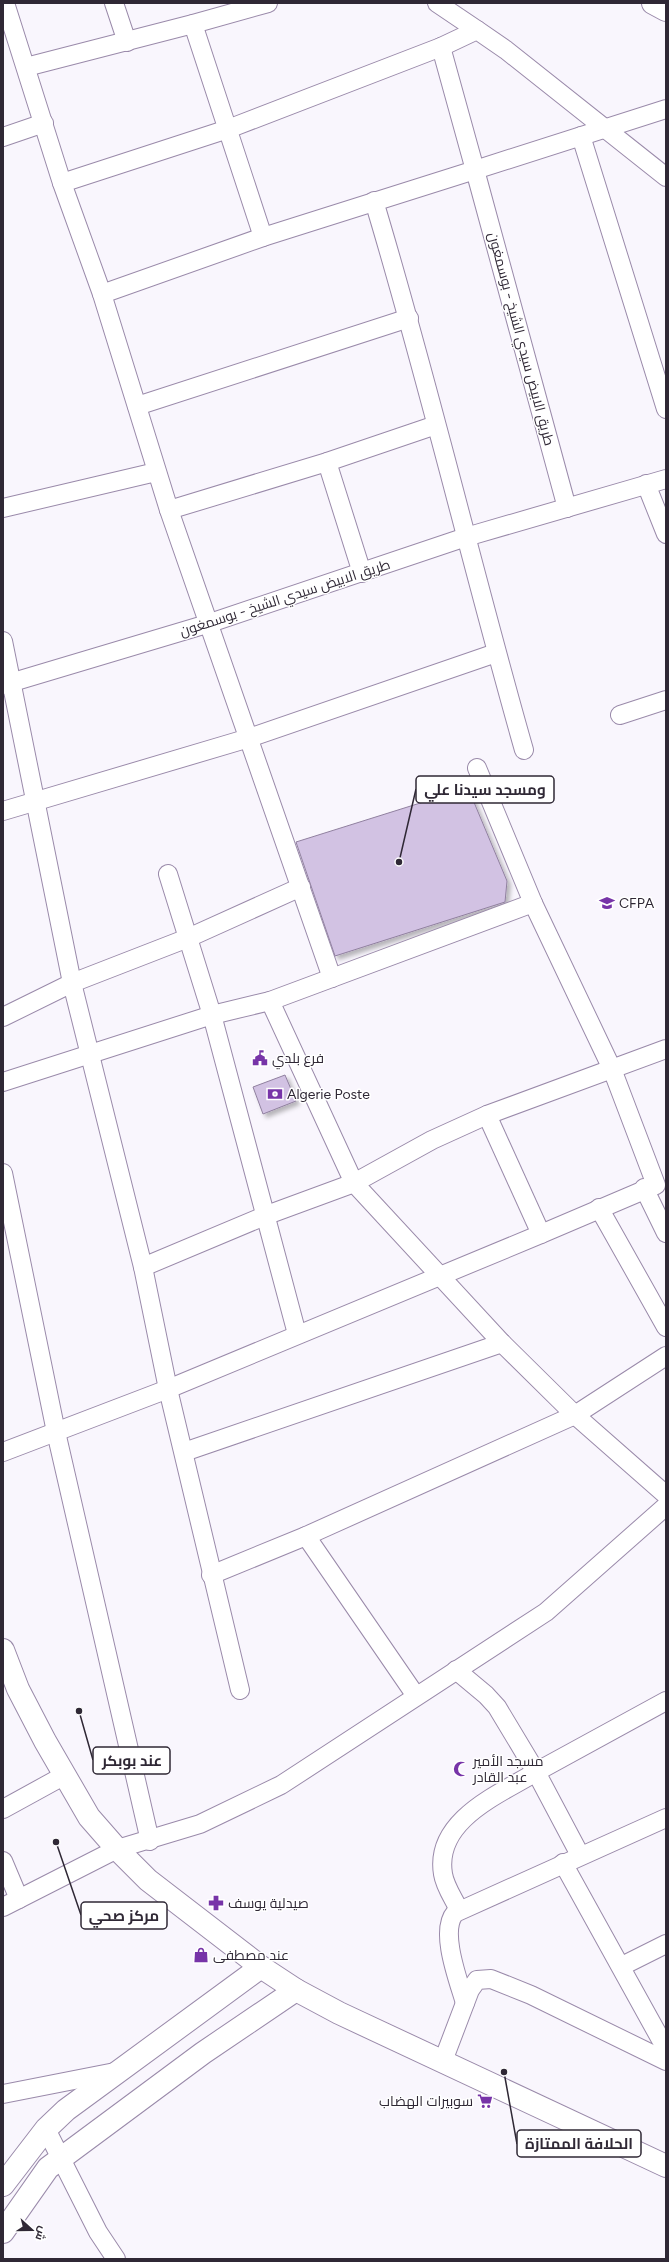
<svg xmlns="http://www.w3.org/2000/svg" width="669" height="2262" font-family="Figtree,Cairo,sans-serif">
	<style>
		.building { fill: #d2c2e3; stroke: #90809f; filter: url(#shadow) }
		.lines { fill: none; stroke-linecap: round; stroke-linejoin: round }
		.street-casing { stroke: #9a8aaa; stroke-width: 20 }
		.secondary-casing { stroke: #9a8aaa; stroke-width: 24 }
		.primary-casing { stroke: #9a8aaa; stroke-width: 24 }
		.street { stroke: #fff; stroke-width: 18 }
		.secondary { stroke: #fff; stroke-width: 22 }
		.primary { stroke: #fff; stroke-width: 22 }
		.labels { text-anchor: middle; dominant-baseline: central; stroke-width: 3; stroke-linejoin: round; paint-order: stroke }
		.street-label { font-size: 14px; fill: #2f2835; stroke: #fff }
		.poi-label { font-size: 14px; fill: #2f2835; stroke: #fff; text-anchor: start }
		.leader { fill: none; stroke: #2f2835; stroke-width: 1.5 }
		.callout-dot { fill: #2f2835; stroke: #fff; stroke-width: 1.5 }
		.callout { fill: #fff; stroke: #2f2835; stroke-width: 1.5 }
		.callout-label { font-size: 15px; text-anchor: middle; font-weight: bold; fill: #2f2835 }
	</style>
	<defs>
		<filter id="shadow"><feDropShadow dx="3.5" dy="3.5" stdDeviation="2" flood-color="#0004"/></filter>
	</defs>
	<rect width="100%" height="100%" fill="#f9f6fd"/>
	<!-- building -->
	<g class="building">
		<polygon points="468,788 507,881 505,902 335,956 296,842"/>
		<polygon points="285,1075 296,1101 263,1114 253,1087"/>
	</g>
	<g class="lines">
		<!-- street casing -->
		<g class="street-casing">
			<g id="street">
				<polyline points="5,3 62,183 102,294 169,510 332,978"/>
				<polyline points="114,3 127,42"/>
				<polyline points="437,3 477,30"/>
				<polyline points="193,24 263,237"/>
				<polyline points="26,67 193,24 268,3"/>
				<polyline points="581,136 666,409"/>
				<polyline points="3,137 44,123"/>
				<polyline points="62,183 228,129 441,47 477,30 506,50 666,177"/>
				<path d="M374 201C429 383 472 568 524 750"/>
				<polyline points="102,294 263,237 475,170 441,47"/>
				<polyline points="137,406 409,318"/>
				<polyline points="327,462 362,573"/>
				<polyline points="646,484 666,534"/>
				<polyline points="3,508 156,472"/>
				<polyline points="567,508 475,170 666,109"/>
				<polyline points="169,510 327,462 436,425"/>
				<polyline points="3,641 72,983 143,1267 168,1389 240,1690"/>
				<polyline points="3,685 207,624 466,537 666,479"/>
				<polyline points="620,715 666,700"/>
				<polyline points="3,811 249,738 496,653"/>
				<polyline points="168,874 212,1015 297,1334"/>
				<polyline points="270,1001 354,1183 502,1343 575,1415 666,1495"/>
				<polyline points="3,1017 72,983 188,938 301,887"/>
				<polyline points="3,1082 212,1015 270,1001 533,903"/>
				<polyline points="487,1115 541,1234"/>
				<polyline points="3,1173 56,1432 150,1841"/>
				<polyline points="644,1188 666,1233"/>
				<polyline points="599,1208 666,1327"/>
				<polyline points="143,1267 267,1215 354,1183 432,1140 487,1115 666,1049"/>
				<polyline points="3,1452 168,1389 541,1234 656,1185 612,1069 533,903 477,768"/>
				<polyline points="184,1452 502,1343"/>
				<polyline points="306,1536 416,1696"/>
				<polyline points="211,1575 306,1536 575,1415 666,1356"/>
				<path d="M456 1670 486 1695 497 1707 536 1772C500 1794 434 1820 443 1874 445 1887 454 1899 459 1910"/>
				<polyline points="3,1809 65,1775"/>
				<polyline points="580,1855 536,1772 666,1701"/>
				<polyline points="3,1861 19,1899"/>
				<polyline points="563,1863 666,2049"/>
				<polyline points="3,1907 117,1849 200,1824 281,1785 546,1612 666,1506"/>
				<polyline points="622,1966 666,1944"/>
				<path d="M465 2003C459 1982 439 1931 455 1913L666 1818"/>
				<polyline points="443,2061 470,1990 477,1980 491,1979 531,1995 666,2061"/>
				<polyline points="3,2094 115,2072"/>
				<polyline points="46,2129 98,2232 116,2259"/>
			</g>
		</g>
		<!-- secondary casing -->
		<g class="secondary-casing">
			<g id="secondary">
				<polyline points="653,3 666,10"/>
				<polyline points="3,2185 46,2129 66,2110 261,1967"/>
				<polyline points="3,2232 48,2168 203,2053 296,1990"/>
			</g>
		</g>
		<!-- primary casing -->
		<g class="primary-casing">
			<polyline id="primary" points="3,1650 18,1689 45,1741 89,1817 117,1849 148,1880 261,1967 296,1990 339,2013 666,2166"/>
		</g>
		<!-- street -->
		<use href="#street" class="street"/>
		<!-- secondary -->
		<use href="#secondary" class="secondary"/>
		<!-- primary -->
		<use href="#primary" class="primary"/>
	</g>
	<!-- icons -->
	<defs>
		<g id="university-bare" transform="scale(1.2)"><path d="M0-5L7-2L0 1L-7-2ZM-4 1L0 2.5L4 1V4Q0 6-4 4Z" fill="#7734a8" stroke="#fff" stroke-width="2.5" paint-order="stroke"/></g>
		<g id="civic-bare" transform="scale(1.2)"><path d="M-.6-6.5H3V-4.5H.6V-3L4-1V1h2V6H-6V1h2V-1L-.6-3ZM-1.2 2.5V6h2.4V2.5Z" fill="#7734a8" stroke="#fff" stroke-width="2.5" paint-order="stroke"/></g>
		<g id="bank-bare" transform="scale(1.2)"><path d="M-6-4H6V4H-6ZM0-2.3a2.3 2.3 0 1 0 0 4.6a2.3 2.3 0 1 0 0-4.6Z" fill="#7734a8" stroke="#fff" stroke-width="2.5" paint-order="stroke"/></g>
		<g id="mosque-bare" transform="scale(1.2)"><path d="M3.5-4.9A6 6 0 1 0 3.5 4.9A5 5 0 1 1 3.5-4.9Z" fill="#7734a8" stroke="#fff" stroke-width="2.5" paint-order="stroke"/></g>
		<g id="pharmacy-bare" transform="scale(1.2)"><path d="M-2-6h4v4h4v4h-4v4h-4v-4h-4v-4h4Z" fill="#7734a8" stroke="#fff" stroke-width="2.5" paint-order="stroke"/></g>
		<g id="shop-bare" transform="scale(1.2)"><path d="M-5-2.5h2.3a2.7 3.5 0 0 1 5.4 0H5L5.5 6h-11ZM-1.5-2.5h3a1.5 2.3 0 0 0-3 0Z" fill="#7734a8" stroke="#fff" stroke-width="2.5" paint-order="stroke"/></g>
		<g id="supermarket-bare" transform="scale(1.2)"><path d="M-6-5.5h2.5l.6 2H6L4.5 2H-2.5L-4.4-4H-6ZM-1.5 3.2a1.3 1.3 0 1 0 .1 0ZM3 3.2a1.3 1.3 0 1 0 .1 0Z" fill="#7734a8" stroke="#fff" stroke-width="2.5" paint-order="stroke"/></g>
	</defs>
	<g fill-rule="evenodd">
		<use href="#university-bare" x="607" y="903"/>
		<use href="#civic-bare" x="260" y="1058"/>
		<use href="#bank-bare" x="275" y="1094"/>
		<use href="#mosque-bare" x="461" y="1769"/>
		<use href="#pharmacy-bare" x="216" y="1903"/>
		<use href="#shop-bare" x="201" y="1955"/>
		<use href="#supermarket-bare" x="485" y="2101"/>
	</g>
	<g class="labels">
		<!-- street labels -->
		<g class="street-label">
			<text transform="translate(521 339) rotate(75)">طريق الابيض سيدي الشيخ - بوسمغون</text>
			<text transform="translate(285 598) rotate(-18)">طريق الابيض سيدي الشيخ - بوسمغون</text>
		</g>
		<!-- poi labels -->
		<g class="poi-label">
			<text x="619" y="903">CFPA</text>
			<text x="272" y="1058">فرع بلدي</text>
			<text x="287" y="1094">Algerie Poste</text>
			<text x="473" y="1761">مسجد الأمير<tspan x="473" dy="16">عبد القادر</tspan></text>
			<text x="228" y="1903">صيدلية يوسف</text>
			<text x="213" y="1955">عند مصطفى</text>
			<text x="473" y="2101" text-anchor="end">سوبيرات الهضاب</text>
		</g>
	</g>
	<!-- callouts -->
	<path class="leader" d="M399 862L416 789M79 1711L93 1760M56 1842L81 1915M504 2072L517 2144"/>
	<g class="callout-dot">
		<circle cx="399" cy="862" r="4"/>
		<circle cx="79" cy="1711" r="4"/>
		<circle cx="56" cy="1842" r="4"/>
		<circle cx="504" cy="2072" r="4"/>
	</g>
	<g class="callout">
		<rect x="416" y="776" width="138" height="27" rx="4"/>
		<rect x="93" y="1747" width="77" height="27" rx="4"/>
		<rect x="81" y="1902" width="86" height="27" rx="4"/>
		<rect x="517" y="2130" width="124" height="27" rx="4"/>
	</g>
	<g class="callout-label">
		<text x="485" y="795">ومسجد سيدنا علي</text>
		<text x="132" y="1766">عند بوبكر</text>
		<text x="124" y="1921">مركز صحي</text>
		<text x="579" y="2149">الحلافة الممتازة</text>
	</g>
	<!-- border -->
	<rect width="669" height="2262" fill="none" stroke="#2f2835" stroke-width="8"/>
	<!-- north arrow -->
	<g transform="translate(32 2230) rotate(111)" stroke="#ffffff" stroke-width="3" paint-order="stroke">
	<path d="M0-3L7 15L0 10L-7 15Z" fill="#2f2835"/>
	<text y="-6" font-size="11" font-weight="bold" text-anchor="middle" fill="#2f2835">ش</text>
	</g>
</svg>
